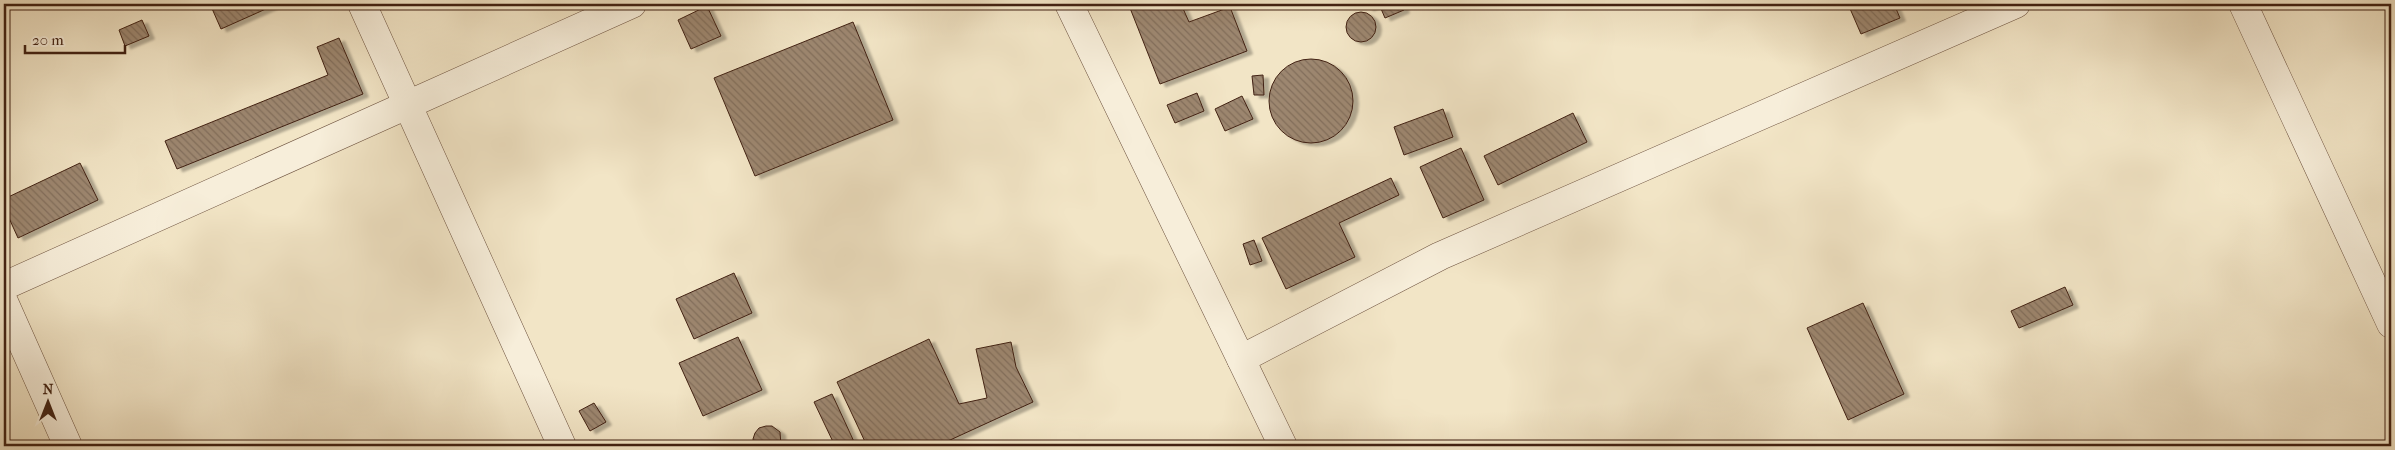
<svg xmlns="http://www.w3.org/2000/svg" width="2395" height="450" font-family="'IM FELL French Canon',serif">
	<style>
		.building { fill: url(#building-back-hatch); stroke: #412112; filter: url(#shadow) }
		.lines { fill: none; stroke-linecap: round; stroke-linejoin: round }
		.minor-casing { stroke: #6d523f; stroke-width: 29 }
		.minor { stroke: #f7eeda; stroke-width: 28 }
	</style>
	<defs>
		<pattern id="building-back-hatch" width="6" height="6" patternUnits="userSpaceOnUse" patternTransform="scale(1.25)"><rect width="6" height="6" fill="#9d8770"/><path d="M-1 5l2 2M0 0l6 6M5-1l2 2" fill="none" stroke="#826e5b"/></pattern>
		<filter id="shadow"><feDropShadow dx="5.5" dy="3" stdDeviation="1" flood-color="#0004"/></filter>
	</defs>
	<rect width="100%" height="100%" fill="#f2e5c6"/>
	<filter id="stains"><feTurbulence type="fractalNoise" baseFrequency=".004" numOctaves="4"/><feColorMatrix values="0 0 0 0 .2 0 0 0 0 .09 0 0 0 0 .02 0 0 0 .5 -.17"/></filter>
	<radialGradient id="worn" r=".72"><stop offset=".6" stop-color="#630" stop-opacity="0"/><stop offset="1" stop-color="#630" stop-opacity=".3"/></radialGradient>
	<!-- building -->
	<g class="building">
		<polygon points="210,4 277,4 221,29"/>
		<polygon points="1142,4 1181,4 1189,22 1230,7 1247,51 1160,84 1130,8"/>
		<polygon points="1366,4 1377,4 1368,8"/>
		<polygon points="1379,4 1402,4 1404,10 1385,18"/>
		<polygon points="1848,4 1894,4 1900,18 1861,34"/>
		<polygon points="707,6 721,36 691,49 678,20"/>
		<circle cx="1361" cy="27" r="15"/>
		<polygon points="142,20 149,36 125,46 119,30"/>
		<polygon points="853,22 893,120 755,176 714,78"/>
		<polygon points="339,38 363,94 177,169 165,141 328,75 317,47"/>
		<circle cx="1311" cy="101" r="42"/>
		<polygon points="1263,75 1264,95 1254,95 1252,76"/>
		<polygon points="1197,93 1204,111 1175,123 1167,105"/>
		<polygon points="1242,96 1253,119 1225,131 1215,109"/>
		<polygon points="1443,109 1453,137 1404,155 1394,127"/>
		<polygon points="1573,113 1587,142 1498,185 1484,156"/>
		<polygon points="1461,148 1484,200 1443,218 1420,167"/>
		<polygon points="80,163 98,200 18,238 4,207 4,199"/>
		<polygon points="1391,178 1399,195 1339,223 1355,257 1286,289 1262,238"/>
		<polygon points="1254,240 1262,261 1250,265 1243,244"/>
		<polygon points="734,273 752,313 694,339 676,299"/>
		<polygon points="2065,287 2073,305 2019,328 2011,311"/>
		<polygon points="1863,303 1904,394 1848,420 1807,328"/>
		<polygon points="738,337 762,390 703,416 679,363"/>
		<polygon points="929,339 959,404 987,398 976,349 1011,342 1016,367 1033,402 937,446 867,446 837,382"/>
		<polygon points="832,394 856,446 835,446 814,402"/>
		<polygon points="594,403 606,422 590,431 579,411"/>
		<polygon points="766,426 772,426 780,432 781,446 754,446 753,439 755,433 759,428"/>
	</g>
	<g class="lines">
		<!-- minor casing -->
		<g class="minor-casing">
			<g id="minor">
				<polyline points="362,4 562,446"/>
				<polyline points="1069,4 1283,446"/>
				<polyline points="2243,4 2391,324"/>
				<polyline points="4,286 632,4"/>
				<polyline points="4,302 68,446"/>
				<polyline points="1241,359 1440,256 2016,4"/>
			</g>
		</g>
		<!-- minor -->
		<use href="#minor" class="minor"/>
	</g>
	<!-- margin -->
	<rect width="2395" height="450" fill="none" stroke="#f2e5c6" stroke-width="20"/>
	<rect x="5" y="5" width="2385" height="440" fill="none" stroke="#412112" stroke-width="2.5"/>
	<rect x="10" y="10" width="2375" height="430" fill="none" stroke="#412112"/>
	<!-- north arrow -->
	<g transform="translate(48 402)" stroke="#f7eeda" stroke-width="4" paint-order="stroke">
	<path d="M0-4L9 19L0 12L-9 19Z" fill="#412112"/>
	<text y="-8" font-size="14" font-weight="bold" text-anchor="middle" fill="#412112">N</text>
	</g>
	<!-- scale -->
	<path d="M25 45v8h100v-8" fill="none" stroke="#412112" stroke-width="2.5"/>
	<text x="32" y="45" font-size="15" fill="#412112" stroke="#f7eeda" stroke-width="4" paint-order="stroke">20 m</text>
	<rect width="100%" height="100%" filter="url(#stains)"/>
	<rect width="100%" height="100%" fill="url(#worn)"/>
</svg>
